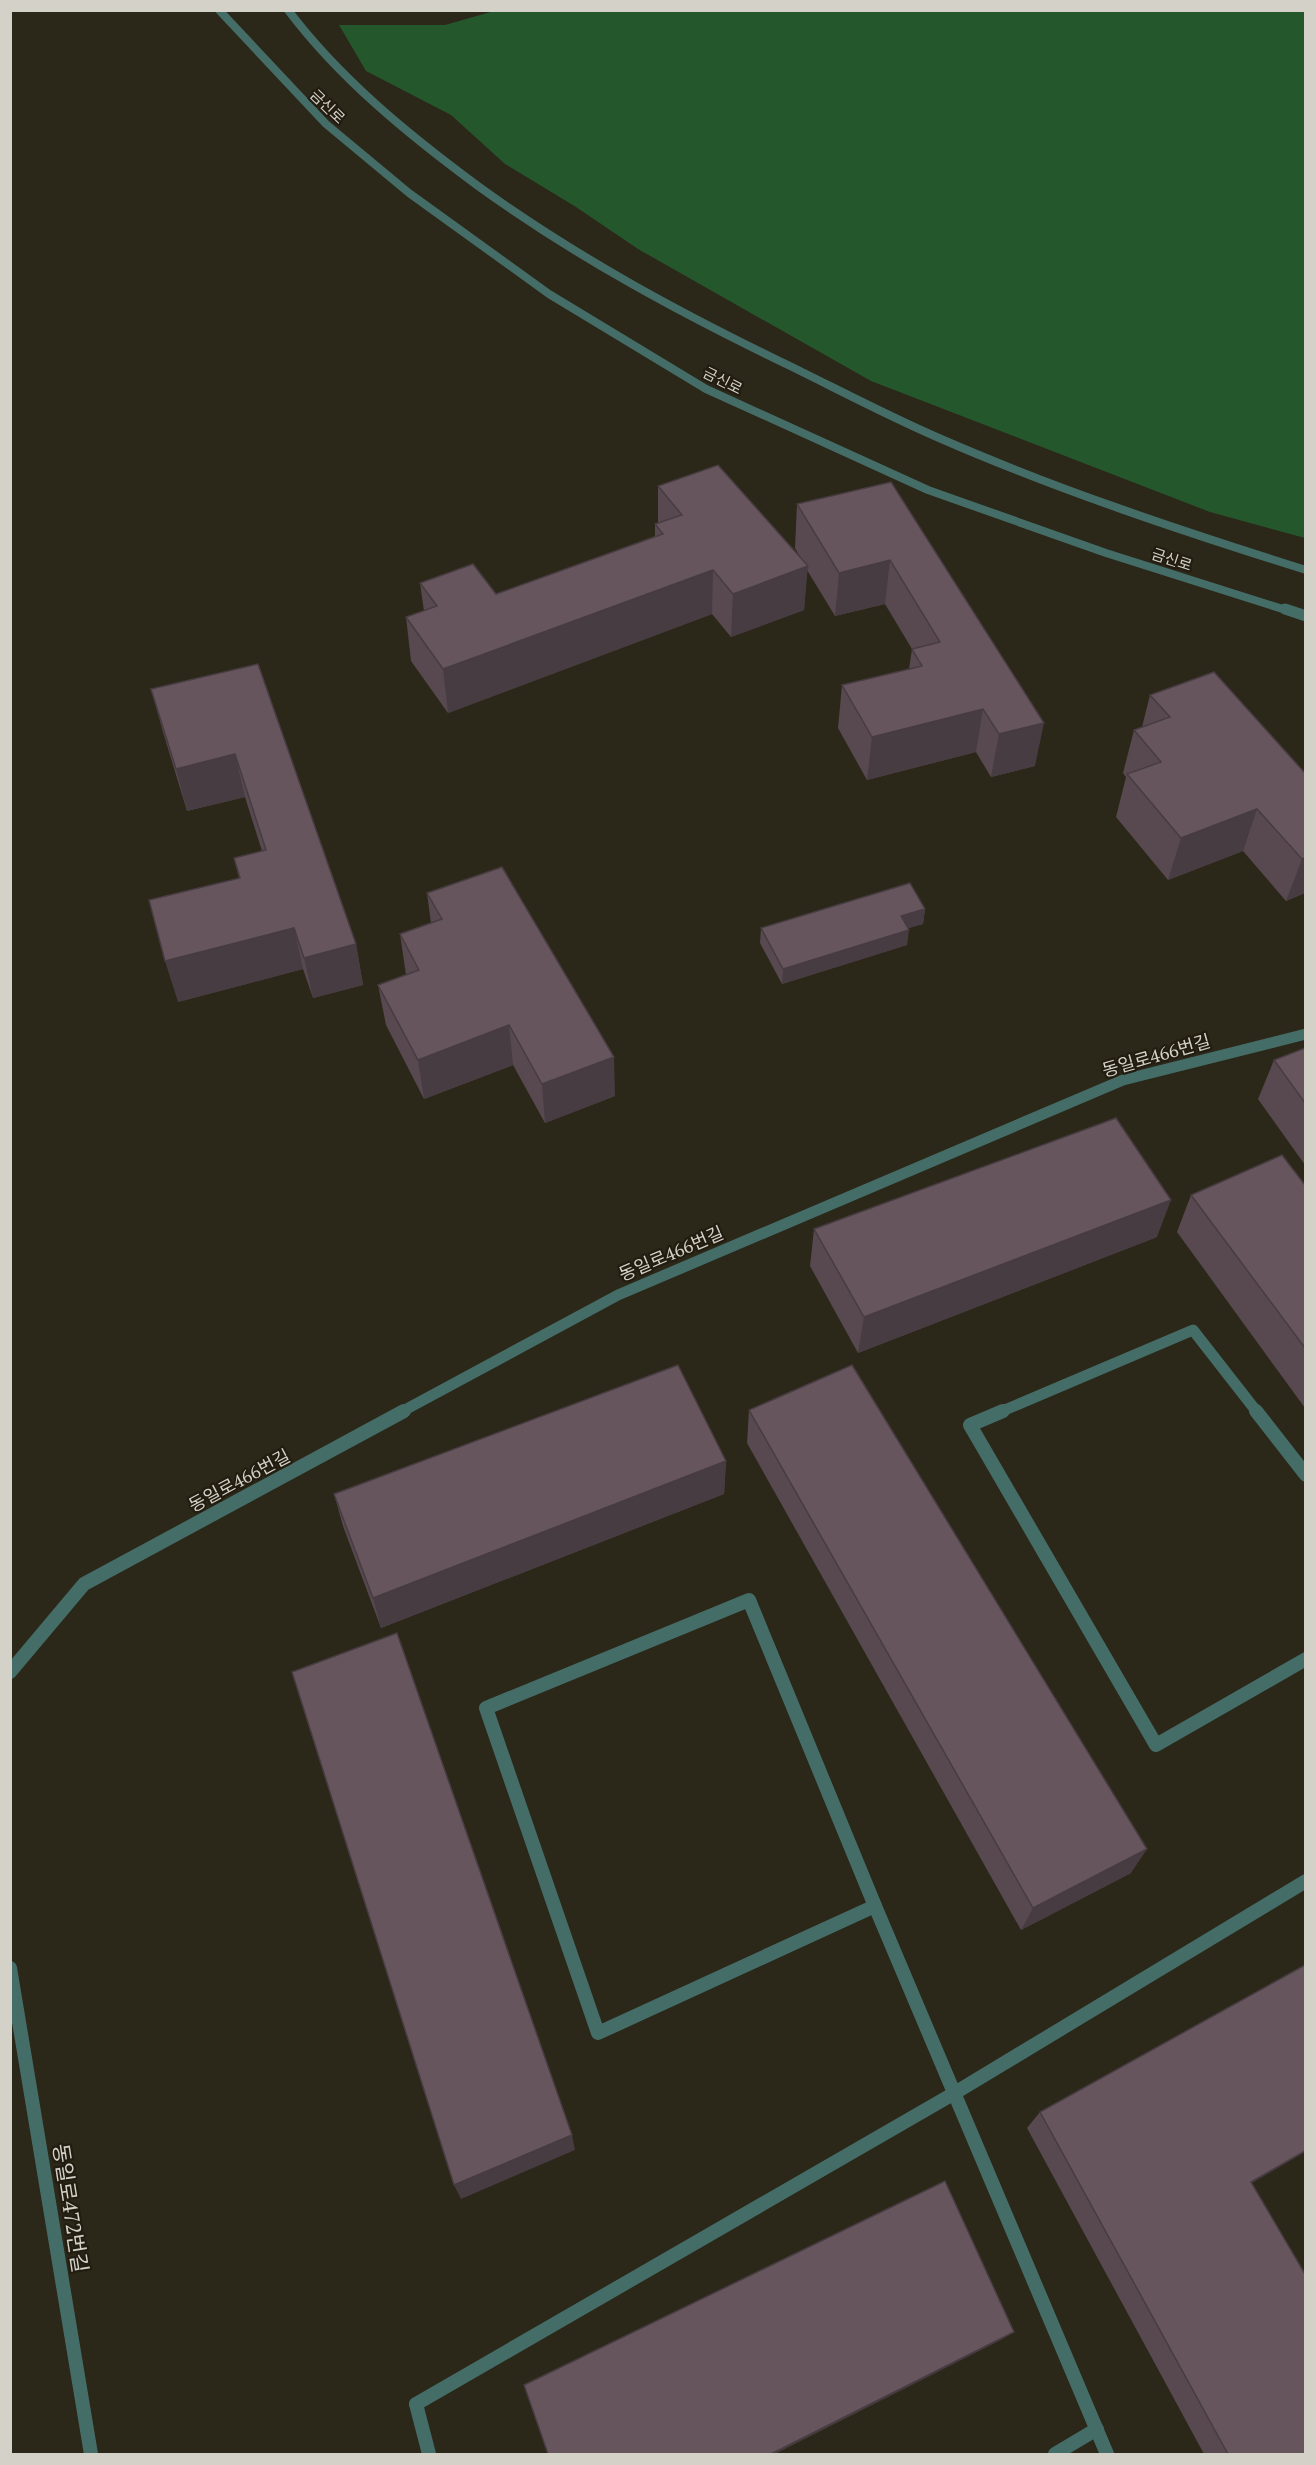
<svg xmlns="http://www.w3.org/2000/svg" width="1316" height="2465" font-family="'PT Serif','Noto Sans KR',serif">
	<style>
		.green { fill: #25572d }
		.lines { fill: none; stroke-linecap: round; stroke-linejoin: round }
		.service-far1 { stroke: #456d68; stroke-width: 11 }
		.service { stroke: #456d68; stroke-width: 14 }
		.minor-far1 { stroke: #456d68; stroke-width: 11 }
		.minor { stroke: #456d68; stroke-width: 14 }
		.tertiary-far1 { stroke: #456d68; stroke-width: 8 }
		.tertiary { stroke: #456d68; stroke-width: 11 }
		.wall { fill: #584950 }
		.shaded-wall { fill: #473c41 }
		.building { fill: #66555d; stroke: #473c41; stroke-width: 1.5 }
		.labels { text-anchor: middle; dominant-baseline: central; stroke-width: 4.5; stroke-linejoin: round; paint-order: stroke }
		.far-street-label { font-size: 15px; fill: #d4d1c8; stroke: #221d10 }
		.street-label { font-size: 18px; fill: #d4d1c8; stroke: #221d10 }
		.near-street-label { font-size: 21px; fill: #d4d1c8; stroke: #221d10 }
	</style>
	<rect width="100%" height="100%" fill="#2b2719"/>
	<!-- green -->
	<polygon class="green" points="494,11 1305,11 1305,538 1210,512 871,381 638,249 576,207 505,164 451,115 366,71 339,25 445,25"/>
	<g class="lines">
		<!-- service-far1 -->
		<polyline class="service-far1" points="1000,1412 1193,1330 1257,1412"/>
		<!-- service -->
		<g class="service">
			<polyline points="1003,1411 970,1425 1156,1745 1306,1659"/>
			<polyline points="1256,1411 1306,1475"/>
			<polygon points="749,1600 875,1906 598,2033 486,1708"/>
			<polyline points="875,1906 1107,2454"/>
			<polyline points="416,2404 953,2094 1306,1881"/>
			<polyline points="1055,2454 1097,2429"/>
		</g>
		<!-- minor-far1 -->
		<polyline class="minor-far1" points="401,1412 618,1295 1123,1080 1306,1034"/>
		<!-- minor -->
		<g class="minor">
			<polyline points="10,1672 84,1584 404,1411"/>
			<polyline points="10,1968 91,2454"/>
			<polyline points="416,2404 429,2454"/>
		</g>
		<!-- tertiary-far1 -->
		<g class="tertiary-far1">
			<polyline points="219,10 326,124 409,193 549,294 706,389 928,490 1106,553 1289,611"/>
			<path d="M288 10C340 79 409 135 478 186 576 257 682 314 790 366 839 390 888 416 939 438 1058 490 1182 531 1306 570"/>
		</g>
		<!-- tertiary -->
		<polyline class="tertiary" points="1285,609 1306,616"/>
	</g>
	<!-- wall -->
	<g class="wall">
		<polygon points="891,482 1035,766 991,777 976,752 867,780 838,728 842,685 909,669 912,649 885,604 835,616 807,570 804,610 731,637 712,614 448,713 411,661 406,617 424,611 420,583 496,594 655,536 655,524 658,523 658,486 800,557 795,548 797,504"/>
		<polygon points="258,664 356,944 363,985 313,998 303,969 178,1002 239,878 234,858 262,851 245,797 187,811 163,732 151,689"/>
		<polygon points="1150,695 1305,773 1305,893 1286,901 1243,851 1168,880 1116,817 1126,777 1123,773 1134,730 1142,727"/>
		<polygon points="427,893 615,1096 545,1123 513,1065 424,1099 386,1025 378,985 406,975 400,934 431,923"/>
		<polygon points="925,909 923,924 908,928 907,945 782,984 760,943 761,928"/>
		<polygon points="1305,1048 1305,1165 1258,1099 1274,1060"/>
		<polygon points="1305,1185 1305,1408 1177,1232 1191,1195"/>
		<polygon points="814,1229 1157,1237 858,1353 810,1266"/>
		<polygon points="749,1410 1131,1873 1021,1930 747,1443"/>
		<polygon points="726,1461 724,1494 381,1628 343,1526 334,1494"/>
		<polygon points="1040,2112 1252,2183 1305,2454 1204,2454 1027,2128"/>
	</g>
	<!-- shaded-wall -->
	<g class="shaded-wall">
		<polygon points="890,560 885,604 835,616 839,573"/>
		<polygon points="808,566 804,610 731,637 733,594"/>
		<polygon points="713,570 712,614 448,713 443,669"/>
		<polygon points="983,709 976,752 867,780 872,737"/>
		<polygon points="1044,723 1035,766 991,777 999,734"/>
		<polygon points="235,754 245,797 187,811 176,769"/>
		<polygon points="1257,809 1243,851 1168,880 1181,838"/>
		<polygon points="1305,858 1305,893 1286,901 1302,859"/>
		<polygon points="925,909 923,924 899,931 901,916"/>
		<polygon points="294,928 303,969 178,1002 165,961"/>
		<polygon points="909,930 907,945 782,984 783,969"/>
		<polygon points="356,944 363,985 313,998 304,958"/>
		<polygon points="509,1025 513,1065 424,1099 418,1060"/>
		<polygon points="614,1057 615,1096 545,1123 542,1084"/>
		<polygon points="1171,1200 1157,1237 858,1353 864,1317"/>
		<polygon points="726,1461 724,1494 381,1628 373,1598"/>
		<polygon points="1147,1849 1131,1873 1021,1930 1033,1908"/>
		<polygon points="572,2135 575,2150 461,2199 454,2185"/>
		<polygon points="1305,2151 1305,2152 1230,2196 1251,2182"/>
		<polygon points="1014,2332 1001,2340 775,2454 771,2454"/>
	</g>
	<!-- building -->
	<g class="building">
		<polygon points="718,465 808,566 733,594 713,570 443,669 406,617 437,606 420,583 473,564 496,594 663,534 655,524 682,515 658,486"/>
		<polygon points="891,482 1044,723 999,734 983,709 872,737 842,685 922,666 912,649 940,642 890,560 839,573 797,504"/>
		<polygon points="258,664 356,944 304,958 294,928 165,961 149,900 240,878 234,858 266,850 235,754 176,769 151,689"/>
		<polygon points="1214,672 1305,773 1305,858 1302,859 1257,809 1181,838 1127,774 1161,762 1134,730 1170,717 1150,695"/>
		<polygon points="502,867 614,1057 542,1084 509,1025 418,1060 378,985 419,970 400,934 442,919 427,893"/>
		<polygon points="910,883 925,909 901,916 909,930 783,969 761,928"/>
		<polygon points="1305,1048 1305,1103 1274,1060"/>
		<polygon points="1116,1118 1171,1200 864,1317 814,1229"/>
		<polygon points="1282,1155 1305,1185 1305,1348 1191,1195"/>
		<polygon points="678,1365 726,1461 373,1598 334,1494"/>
		<polygon points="852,1365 1147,1849 1033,1908 749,1410"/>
		<polygon points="397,1633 572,2135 454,2185 292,1672"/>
		<polygon points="1305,1965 1305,2151 1251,2182 1305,2274 1305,2454 1228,2454 1040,2112"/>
		<polygon points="945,2181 1014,2332 771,2454 548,2454 524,2385"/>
	</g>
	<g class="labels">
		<!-- far-street labels -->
		<g class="far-street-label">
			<text transform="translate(328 106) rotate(44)">금신로</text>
			<text transform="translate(723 380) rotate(27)">금신로</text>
			<text transform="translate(1172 559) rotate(18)">금신로</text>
		</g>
		<!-- street labels -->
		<g class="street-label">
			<text transform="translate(1156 1055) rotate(-16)">동일로466번길</text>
			<text transform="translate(671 1253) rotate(-23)">동일로466번길</text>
			<text transform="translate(239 1480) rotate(-28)">동일로466번길</text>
		</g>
		<!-- near-street labels -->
		<g class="near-street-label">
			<text transform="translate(71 2208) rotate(81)">동일로472번길</text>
		</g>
	</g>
	<!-- border -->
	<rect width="1316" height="2465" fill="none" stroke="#d4d1c8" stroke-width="24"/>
</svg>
